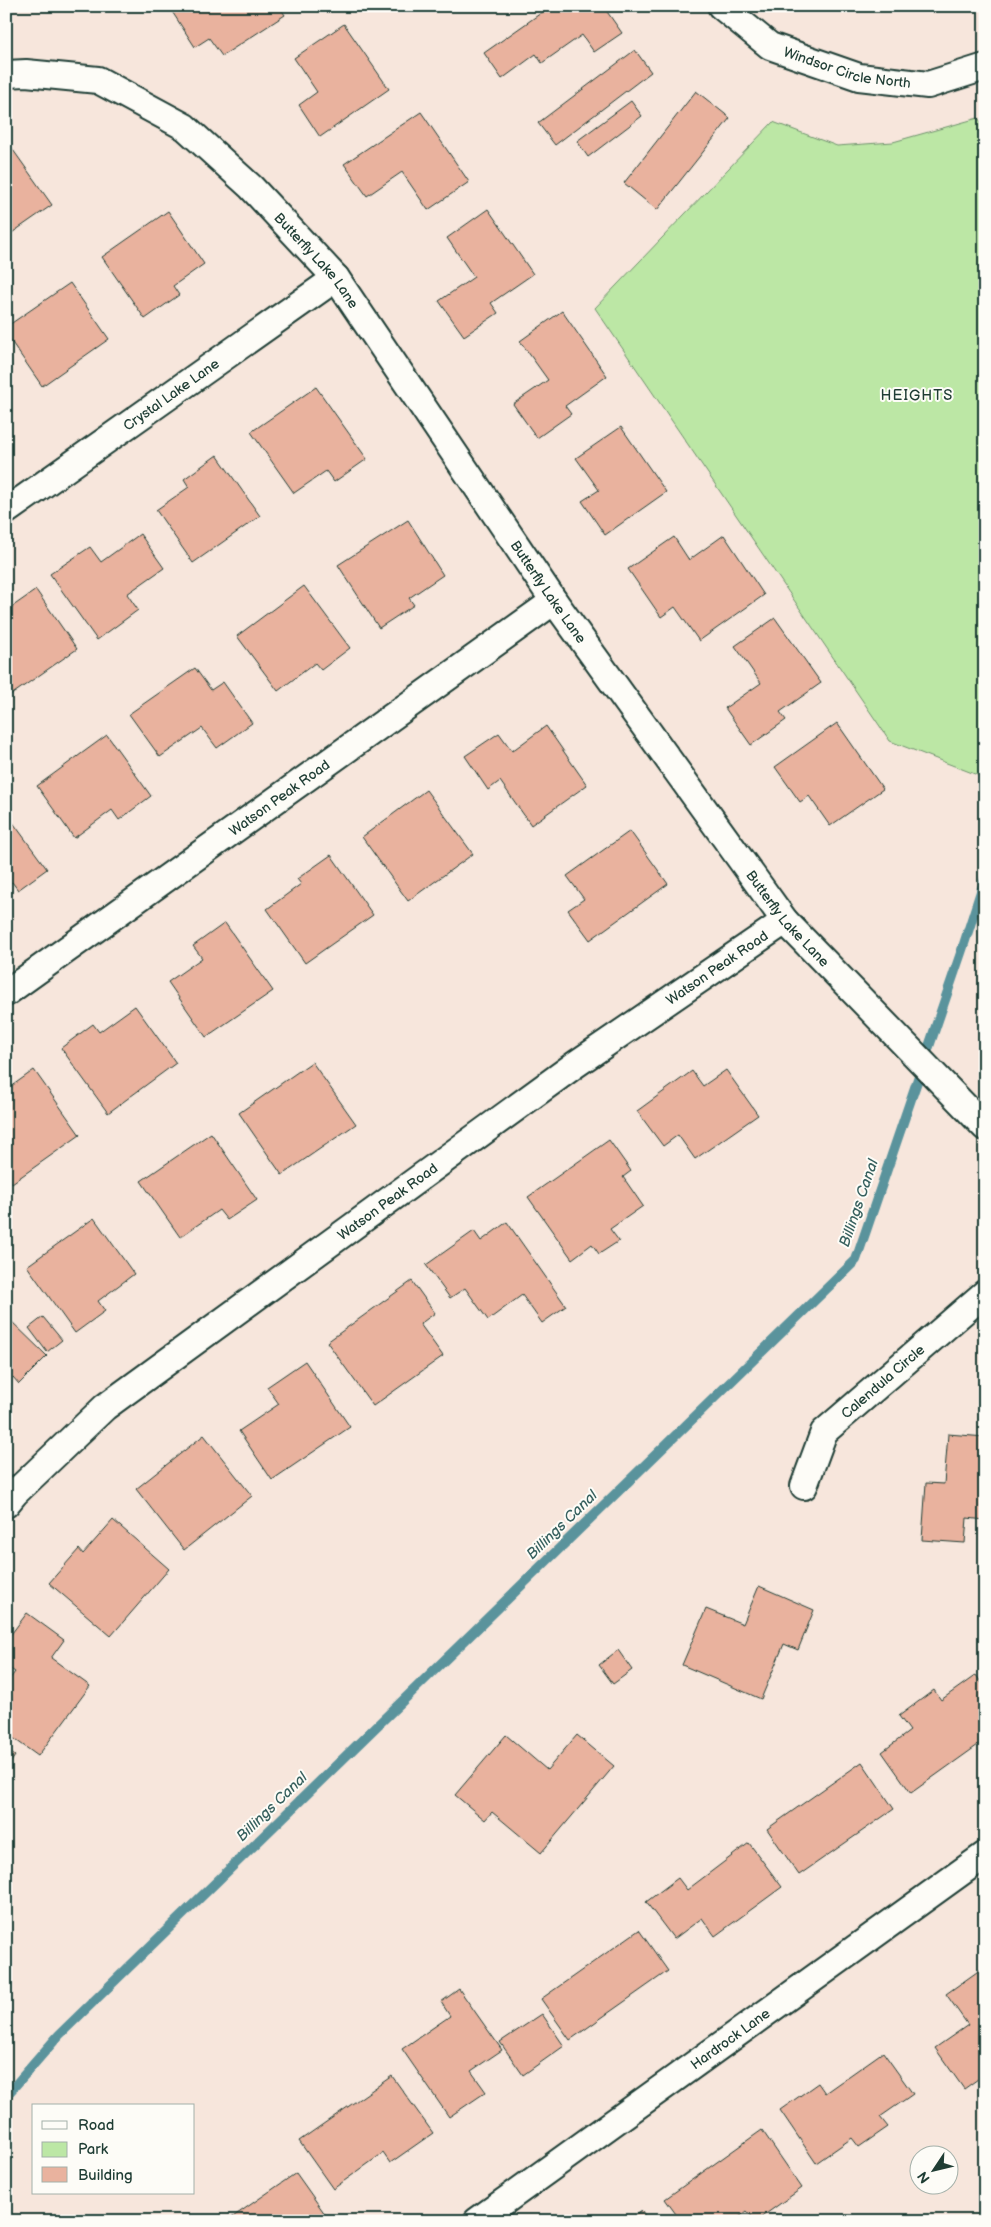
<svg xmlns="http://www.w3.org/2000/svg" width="991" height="2227" font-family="'Balsamiq Sans',sans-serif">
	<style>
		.green { fill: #bce7a5; stroke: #6e926c }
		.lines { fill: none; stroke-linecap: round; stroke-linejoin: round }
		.stream { stroke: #5a939c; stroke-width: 10 }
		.building { fill: #e9b29e; stroke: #1f3d34 }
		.street-casing { stroke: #1f3d34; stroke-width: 30 }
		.street { stroke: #fdfcf7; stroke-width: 26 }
		.labels { text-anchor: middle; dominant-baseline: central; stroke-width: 4; stroke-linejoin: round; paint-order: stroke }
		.street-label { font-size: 14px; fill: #1f3d34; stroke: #fdfcf7 }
		.neighbourhood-label { font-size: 15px; letter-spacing: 1px; fill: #1f3d34; stroke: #fdfcf7 }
		.water-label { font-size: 15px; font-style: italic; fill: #38615f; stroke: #fdfcf7 }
	</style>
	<rect width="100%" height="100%" fill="#f7e6dc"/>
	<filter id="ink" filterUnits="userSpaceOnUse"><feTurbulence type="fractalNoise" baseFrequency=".02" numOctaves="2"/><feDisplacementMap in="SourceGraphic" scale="10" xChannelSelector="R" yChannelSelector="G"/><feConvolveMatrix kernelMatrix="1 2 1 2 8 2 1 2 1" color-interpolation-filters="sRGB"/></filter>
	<g filter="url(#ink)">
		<!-- green -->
		<polygon class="green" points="978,118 985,127 985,766 980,776 890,741 595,308 773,122 837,146 893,142"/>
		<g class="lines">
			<!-- stream -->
			<polyline class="stream" points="6,2096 59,2035 856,1260 963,947 985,879"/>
		</g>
		<!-- building -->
		<g class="building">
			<polygon points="177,6 279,6 285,15 222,56 209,38 195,47 171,10"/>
			<polygon points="551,6 603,6 622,33 594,52 582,35 542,63 536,54 502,79 484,53"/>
			<polygon points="344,24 389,89 320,137 299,105 317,92 294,58"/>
			<polygon points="635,50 651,72 555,145 538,123"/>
			<polygon points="696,91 730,118 657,210 624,183"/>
			<polygon points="631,101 642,116 588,157 577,141"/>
			<polygon points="421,112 469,182 428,210 402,172 367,196 344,164"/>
			<polygon points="6,140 52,205 6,237"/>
			<polygon points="488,209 533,274 491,303 498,313 464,336 439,301 474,277 447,238"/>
			<polygon points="168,211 204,264 173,286 179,295 145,319 102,257"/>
			<polygon points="70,283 109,339 42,386 6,334 6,327"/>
			<polygon points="562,311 607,376 565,406 571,414 537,438 513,404 548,380 520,341"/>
			<polygon points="316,387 367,459 334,482 326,471 294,493 251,432"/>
			<polygon points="621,427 666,492 605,535 582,501 599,490 576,458"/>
			<polygon points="217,455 260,516 193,563 156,510 189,487 184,479"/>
			<polygon points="408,520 443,575 409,598 414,605 379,628 338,565"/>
			<polygon points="140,534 164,568 127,594 138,610 97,640 50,574 90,547 101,562"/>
			<polygon points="724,535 764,595 699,641 675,607 661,617 628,569 674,537 689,560"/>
			<polygon points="304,586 350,648 321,670 315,663 278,691 237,636"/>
			<polygon points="36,590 77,649 11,695 6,688 6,611"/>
			<polygon points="775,618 821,683 780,712 786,720 751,745 725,708 761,683 735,646"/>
			<polygon points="195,668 211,690 223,682 252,723 217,748 202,728 160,757 129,714"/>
			<polygon points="837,723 883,789 830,826 809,796 800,802 775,767"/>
			<polygon points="546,726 587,785 531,825 500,781 488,790 465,756 499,733 512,751"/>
			<polygon points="107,735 151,796 119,820 112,810 74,838 37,786"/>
			<polygon points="426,790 473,854 408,901 362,837"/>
			<polygon points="6,813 47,869 18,890 12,882 6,886"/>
			<polygon points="630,831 668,884 590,940 568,910 584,899 567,876"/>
			<polygon points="331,855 373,915 305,963 267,909 301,884 297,879"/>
			<polygon points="225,923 273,991 206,1037 168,982 202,958 193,946"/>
			<polygon points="135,1006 176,1063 108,1113 61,1048 93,1024 99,1032"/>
			<polygon points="312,1062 356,1124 282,1175 239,1113"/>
			<polygon points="34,1070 80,1135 12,1183 6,1175 6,1090"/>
			<polygon points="726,1070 758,1115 695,1159 678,1135 663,1146 637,1111 692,1071 703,1086"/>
			<polygon points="211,1133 257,1200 227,1220 219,1210 180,1237 141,1181"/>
			<polygon points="609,1140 631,1171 623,1177 643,1206 610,1229 619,1241 599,1254 592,1244 572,1259 528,1197"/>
			<polygon points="94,1218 134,1274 98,1301 105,1311 75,1333 27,1266"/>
			<polygon points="507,1222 566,1306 542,1323 522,1295 488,1320 465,1288 450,1298 426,1265 474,1231 481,1241"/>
			<polygon points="412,1281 435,1313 420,1324 443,1356 373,1406 327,1342"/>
			<polygon points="6,1316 47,1356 19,1384 13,1377 6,1384"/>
			<polygon points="43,1317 62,1340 47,1352 29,1328"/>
			<polygon points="305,1361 350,1427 272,1480 239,1431 279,1404 267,1387"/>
			<polygon points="948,1434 985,1437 985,1520 967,1518 965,1543 922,1540 926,1483 944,1484"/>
			<polygon points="204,1435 252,1496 184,1550 136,1489"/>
			<polygon points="113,1520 169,1569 111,1636 49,1583 79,1549 83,1554"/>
			<polygon points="759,1586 814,1610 798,1650 784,1644 761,1699 682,1665 706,1609 743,1624"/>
			<polygon points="27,1613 64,1640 51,1658 90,1686 38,1756 6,1733 6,1684 15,1672 6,1666 6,1641"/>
			<polygon points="618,1650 632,1670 613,1684 599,1665"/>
			<polygon points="976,1675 985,1688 985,1740 911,1793 882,1752 910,1731 899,1716 934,1690 941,1700"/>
			<polygon points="506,1735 547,1770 577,1735 614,1766 541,1853 492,1812 485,1820 455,1795"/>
			<polygon points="6,1749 15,1756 6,1769"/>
			<polygon points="862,1762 894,1809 799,1875 767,1829"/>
			<polygon points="749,1843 782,1887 715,1936 702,1918 674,1939 646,1902 678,1878 687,1890"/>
			<polygon points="639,1930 668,1971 570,2040 541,1999"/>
			<polygon points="984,1967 985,2074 964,2089 935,2048 968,2025 946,1994"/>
			<polygon points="459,1989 502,2050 471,2071 486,2092 449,2117 402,2049 450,2016 441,2002"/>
			<polygon points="542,2014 564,2046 523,2075 500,2042"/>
			<polygon points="883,2052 913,2094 880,2117 888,2127 859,2147 852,2138 816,2163 780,2110 818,2083 825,2093"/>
			<polygon points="392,2076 433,2133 390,2163 383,2153 333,2189 299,2141"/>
			<polygon points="762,2130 802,2188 756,2221 747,2211 734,2221 681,2221 665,2199"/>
			<polygon points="296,2173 325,2214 315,2221 227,2221"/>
			<polygon points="642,2211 649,2221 627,2221"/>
		</g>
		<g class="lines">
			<!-- street casing -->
			<g class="street-casing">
				<g id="street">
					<path id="s1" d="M721 6 770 46 859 77 928 85 985 67"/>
					<path id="s2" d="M6 74 26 73 98 80 185 127 251 187 336 278 554 601 785 921 985 1127"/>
					<path id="s3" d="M6 511 336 278"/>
					<path id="s4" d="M6 993 554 601"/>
					<path id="s5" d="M804 1486 824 1432 985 1293"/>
					<path id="s6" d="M6 1504 15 1493 105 1407 576 1064 785 921"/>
					<path id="s7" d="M477 2221 985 1855"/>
				</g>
			</g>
			<!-- street -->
			<use href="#street" class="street"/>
		</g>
	</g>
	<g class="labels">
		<!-- street labels -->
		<g class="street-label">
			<text stroke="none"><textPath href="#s1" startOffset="144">Windsor Circle North</textPath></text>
			<text stroke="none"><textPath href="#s2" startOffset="379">Butterfly Lake Lane</textPath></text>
			<text stroke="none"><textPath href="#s3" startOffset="202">Crystal Lake Lane</textPath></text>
			<text stroke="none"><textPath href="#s2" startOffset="784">Butterfly Lake Lane</textPath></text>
			<text stroke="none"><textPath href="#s4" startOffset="336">Watson Peak Road</textPath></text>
			<text stroke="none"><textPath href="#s2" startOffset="1189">Butterfly Lake Lane</textPath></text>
			<text stroke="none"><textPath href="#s6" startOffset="892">Watson Peak Road</textPath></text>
			<text stroke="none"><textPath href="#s6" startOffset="488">Watson Peak Road</textPath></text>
			<text stroke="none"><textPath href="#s5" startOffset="135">Calendula Circle</textPath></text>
			<text stroke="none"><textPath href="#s7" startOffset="312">Hardrock Lane</textPath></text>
		</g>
		<!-- neighbourhood labels -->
		<g class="neighbourhood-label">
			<text x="917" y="395">HEIGHTS</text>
		</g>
		<!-- water labels -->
		<g class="water-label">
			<text transform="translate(859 1203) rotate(-71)">Billings Canal</text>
			<text transform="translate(562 1525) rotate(-44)">Billings Canal</text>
			<text transform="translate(272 1807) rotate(-44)">Billings Canal</text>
		</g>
	</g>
	<!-- margin -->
	<rect width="991" height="2227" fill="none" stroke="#fdfcf7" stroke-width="25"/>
	<rect x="12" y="12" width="966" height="2202" fill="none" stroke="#1f3d34" stroke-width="2" filter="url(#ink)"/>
	<!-- legend -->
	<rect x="32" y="2104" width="162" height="90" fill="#fdfcf7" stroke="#a4b0a9"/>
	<rect x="42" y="2121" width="25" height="8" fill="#fdfcf7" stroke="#a4b0a9"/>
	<text x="78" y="2130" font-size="15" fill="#1f3d34">Road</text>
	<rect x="42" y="2142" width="25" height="15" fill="#bce7a5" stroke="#a4b0a9"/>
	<text x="78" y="2154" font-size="15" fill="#1f3d34">Park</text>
	<rect x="42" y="2167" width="25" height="15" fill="#e9b29e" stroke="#a4b0a9"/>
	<text x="78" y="2180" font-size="15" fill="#1f3d34">Building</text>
	<!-- north arrow -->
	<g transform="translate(934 2170) rotate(235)"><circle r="24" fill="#fdfcf7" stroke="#a4b0a9"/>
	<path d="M0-4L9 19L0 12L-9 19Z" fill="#1f3d34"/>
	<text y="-8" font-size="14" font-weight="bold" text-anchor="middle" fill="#1f3d34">N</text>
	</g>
</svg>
